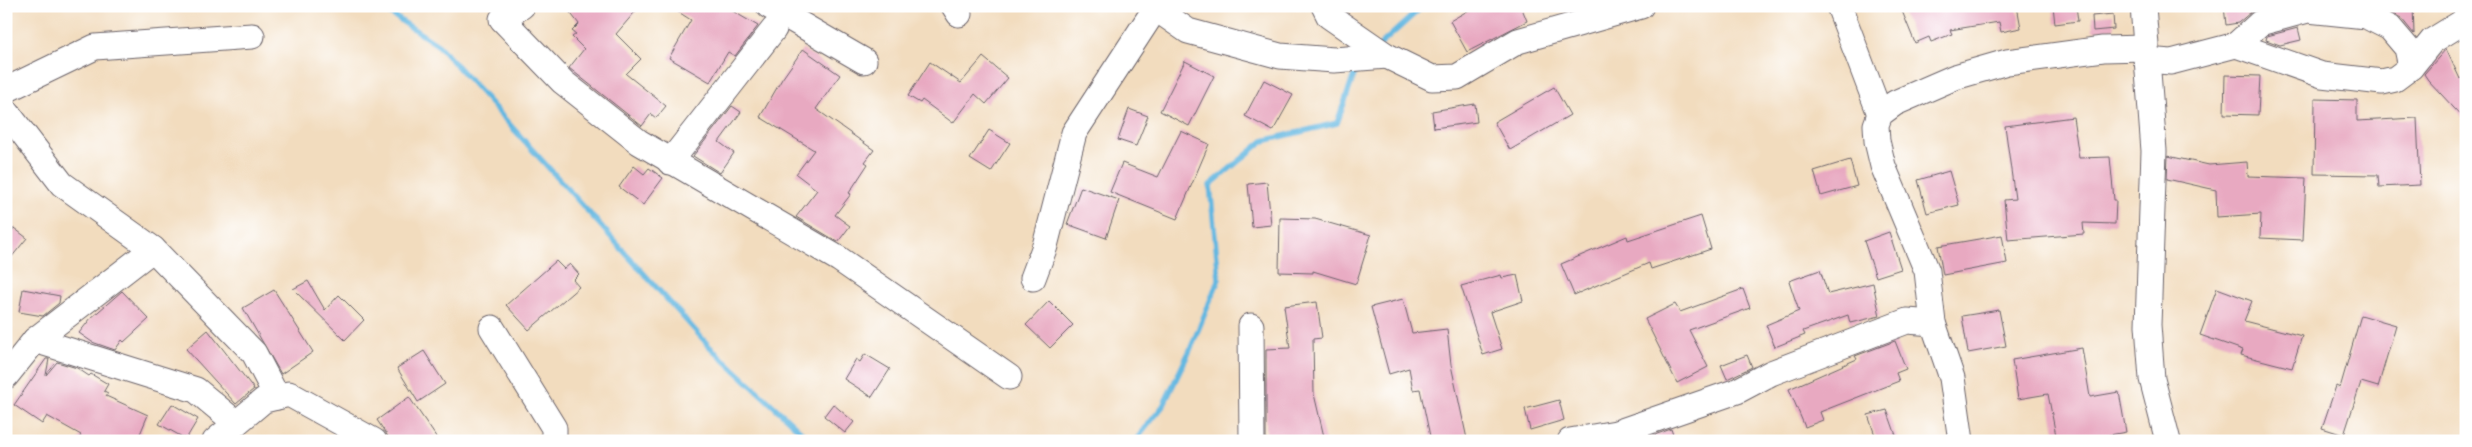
<svg xmlns="http://www.w3.org/2000/svg" width="2472" height="447" font-family="'Libre Caslon Text',serif">
	<style>
		.lines { fill: none; stroke-linecap: round; stroke-linejoin: round }
		.stream { stroke: #65b8e1; stroke-width: 5.5 }
		.building { fill: #e8a9c1 }
		.minor-casing { stroke: #6b6369; stroke-width: 27 }
		.minor { stroke: #fff; stroke-width: 25 }
	</style>
	<rect width="100%" height="100%" fill="#fff"/>
	<filter id="ink" filterUnits="userSpaceOnUse"><feTurbulence type="fractalNoise" baseFrequency=".02" numOctaves="2"/><feDisplacementMap in="SourceGraphic" scale="10" xChannelSelector="R" yChannelSelector="G"/><feConvolveMatrix kernelMatrix="1 2 1 2 8 2 1 2 1" color-interpolation-filters="sRGB"/></filter>
	<filter id="wash" filterUnits="userSpaceOnUse"><feTurbulence type="fractalNoise" baseFrequency=".0096" numOctaves="4" result="noise"/><feDisplacementMap in="SourceGraphic" scale="20" xChannelSelector="R" yChannelSelector="G"/><feGaussianBlur stdDeviation="1.12" result="paint"/><feColorMatrix in="noise" values="0 0 0 0 0 0 0 0 0 0 0 0 0 0 0 0 0 1.4 0 .05"/><feComposite in="paint" operator="in"/></filter>
	<g filter="url(#wash)">
		<rect width="100%" height="100%" fill="#f2dcbe"/>
		<g class="lines">
			<!-- stream -->
			<g class="stream">
				<polyline points="379,6 439,46 710,347 811,441"/>
				<polyline points="1380,45 1423,6"/>
				<polyline points="1135,441 1163,406 1190,350 1219,279 1210,185 1263,141 1337,123 1358,64"/>
			</g>
		</g>
		<g id="blocks">
			<!-- building -->
			<g class="building">
				<polygon points="565,6 640,6 616,34 641,59 626,74 666,106 656,118 651,114 642,126 569,68 584,49 572,37 576,34 572,31 579,24"/>
				<polygon points="669,6 724,6 758,26 735,56 728,52 710,82 669,58 691,20"/>
				<polygon points="1476,6 1521,6 1527,21 1467,52 1450,21"/>
				<polygon points="1913,6 2017,6 2021,28 2001,32 1999,22 1950,30 1952,34 1931,42 1929,37 1915,43 1902,11"/>
				<polygon points="2053,6 2076,6 2078,21 2055,24"/>
				<polygon points="2224,6 2266,6 2251,12 2238,23 2226,25"/>
				<polygon points="2390,6 2413,6 2414,34 2401,18 2390,12"/>
				<polygon points="2113,14 2114,29 2093,31 2092,16"/>
				<polygon points="2298,28 2301,40 2280,45 2266,40 2267,36"/>
				<polygon points="803,49 840,75 816,109 874,150 865,162 868,164 849,193 851,194 835,215 850,226 838,242 796,217 817,190 796,174 814,150 760,117 782,79"/>
				<polygon points="2446,49 2460,79 2466,73 2466,121 2428,80 2424,74"/>
				<polygon points="983,57 1008,78 986,104 975,94 953,123 922,100 920,103 908,96 930,62 961,83"/>
				<polygon points="1185,61 1214,76 1189,126 1160,111"/>
				<polygon points="2225,75 2260,76 2258,115 2224,114"/>
				<polygon points="1264,80 1293,95 1273,131 1245,116"/>
				<polygon points="1554,87 1570,115 1510,150 1494,122"/>
				<polygon points="2315,99 2357,100 2357,121 2417,118 2420,185 2379,187 2378,175 2314,174"/>
				<polygon points="1475,104 1477,122 1434,128 1432,111"/>
				<polygon points="732,106 741,112 719,142 734,153 720,173 693,156"/>
				<polygon points="1129,109 1148,116 1136,146 1118,140"/>
				<polygon points="2073,117 2079,158 2110,157 2114,200 2116,200 2115,224 2083,223 2084,234 2008,240 2004,200 2015,199 2005,126"/>
				<polygon points="989,130 1010,143 991,172 970,159"/>
				<polygon points="1181,131 1209,144 1177,219 1110,192 1122,163 1158,177"/>
				<polygon points="2168,156 2209,165 2247,162 2248,176 2306,178 2303,240 2260,238 2261,214 2217,217 2216,190 2167,179"/>
				<polygon points="1850,160 1857,186 1821,196 1814,171"/>
				<polygon points="634,166 644,174 649,168 663,178 643,205 619,187"/>
				<polygon points="1949,171 1959,205 1927,213 1918,180"/>
				<polygon points="1267,182 1271,225 1252,227 1248,184"/>
				<polygon points="1081,187 1119,200 1106,238 1067,224"/>
				<polygon points="1701,216 1711,249 1651,269 1649,263 1574,295 1561,264 1627,236 1628,240"/>
				<polygon points="1280,218 1315,219 1371,235 1356,284 1313,271 1313,273 1279,272"/>
				<polygon points="14,228 27,238 6,264 6,239"/>
				<polygon points="1889,232 1901,269 1876,277 1864,241"/>
				<polygon points="2002,235 2007,263 1943,275 1938,246"/>
				<polygon points="556,261 564,269 570,264 579,274 573,280 579,287 529,330 506,305"/>
				<polygon points="1820,270 1828,294 1873,283 1880,316 1850,323 1848,315 1803,331 1805,335 1775,347 1766,325 1799,311 1789,281"/>
				<polygon points="1501,275 1502,278 1517,275 1523,301 1490,312 1502,349 1483,355 1461,286"/>
				<polygon points="308,281 325,310 339,295 364,320 345,340 293,289"/>
				<polygon points="2217,288 2252,301 2244,321 2302,336 2292,368 2241,355 2243,350 2200,335"/>
				<polygon points="23,289 60,296 59,303 43,316 19,312"/>
				<polygon points="1743,289 1750,308 1689,330 1708,367 1677,383 1645,319 1675,304 1680,312"/>
				<polygon points="274,290 313,352 281,374 243,308"/>
				<polygon points="122,291 149,319 124,342 122,340 115,350 92,342 79,333 91,318"/>
				<polygon points="1403,299 1412,333 1447,329 1451,365 1467,439 1431,441 1420,389 1413,390 1409,368 1389,374 1371,307"/>
				<polygon points="1049,301 1073,325 1050,348 1026,325"/>
				<polygon points="1317,302 1322,338 1313,339 1314,394 1325,441 1266,441 1266,349 1290,348 1284,306"/>
				<polygon points="1999,310 2006,346 1968,353 1962,316"/>
				<polygon points="2361,315 2396,325 2378,387 2361,382 2344,435 2322,428 2336,386 2340,388"/>
				<polygon points="208,330 254,389 236,404 186,349"/>
				<polygon points="1895,341 1906,369 1896,373 1899,381 1820,412 1823,420 1805,427 1789,389 1857,359 1855,356"/>
				<polygon points="2082,348 2090,397 2119,392 2126,432 2078,441 2057,441 2048,394 2018,399 2012,360"/>
				<polygon points="424,351 445,384 418,402 397,368"/>
				<polygon points="865,354 890,369 872,397 844,379 856,359 860,362"/>
				<polygon points="1747,355 1752,367 1727,379 1721,365"/>
				<polygon points="46,359 49,359 46,375 57,362 77,368 89,376 91,374 108,384 104,391 108,393 106,396 148,415 137,441 78,441 81,435 47,416 42,424 14,405"/>
				<polygon points="409,397 439,441 391,441 377,420"/>
				<polygon points="1559,400 1564,420 1530,430 1525,409"/>
				<polygon points="172,404 198,419 186,439 159,424"/>
				<polygon points="833,404 854,422 845,433 824,416"/>
				<polygon points="1887,410 1898,441 1877,441 1868,415"/>
				<polygon points="1671,429 1675,441 1638,441"/>
			</g>
		</g>
	</g>
	<g filter="url(#ink)">
		<use href="#blocks" fill-opacity="0" stroke="#6b6369" stroke-width="1"/>
		<g class="lines">
			<!-- minor casing -->
			<g class="minor-casing">
				<g id="minor">
					<polyline points="522,6 502,19 563,82 639,142 839,259 1009,377"/>
					<polyline points="769,6 864,61"/>
					<polyline points="954,6 959,14"/>
					<polyline points="1152,6 1188,31 1280,56 1334,60 1387,56"/>
					<polyline points="1324,6 1329,16 1387,56 1432,78 1457,77 1518,41 1641,6"/>
					<polyline points="1839,6 1880,114"/>
					<polyline points="2143,6 2154,151 2148,325 2152,379 2168,441"/>
					<polyline points="2236,45 2260,23 2308,10 2366,16 2390,28 2407,48 2411,67"/>
					<polyline points="2146,60 2171,62 2236,45 2322,75 2382,82 2395,79 2411,67 2432,41 2466,20"/>
					<polyline points="6,90 95,47 252,36"/>
					<polyline points="6,111 62,184 153,249 254,353 277,397"/>
					<polyline points="670,162 774,29"/>
					<polyline points="1033,278 1045,246 1074,133 1155,9"/>
					<polyline points="1251,326 1252,441"/>
					<polyline points="492,328 554,428 554,441"/>
					<polyline points="35,340 196,390 236,423"/>
					<polyline points="6,376 35,340 153,249"/>
					<polyline points="215,441 264,400 289,394 374,441"/>
					<polyline points="1570,441 1616,433 1737,391 1771,373 1907,321 1933,323"/>
					<polyline points="1961,441 1952,378 1933,323 1927,271 1883,166 1877,141 1876,125 1880,114 1895,103 1955,77 2007,62 2103,49 2145,48"/>
				</g>
			</g>
			<!-- minor -->
			<use href="#minor" class="minor"/>
		</g>
	</g>
	<!-- margin -->
	<rect width="2472" height="447" fill="none" stroke="#fff" stroke-width="25"/>
</svg>
